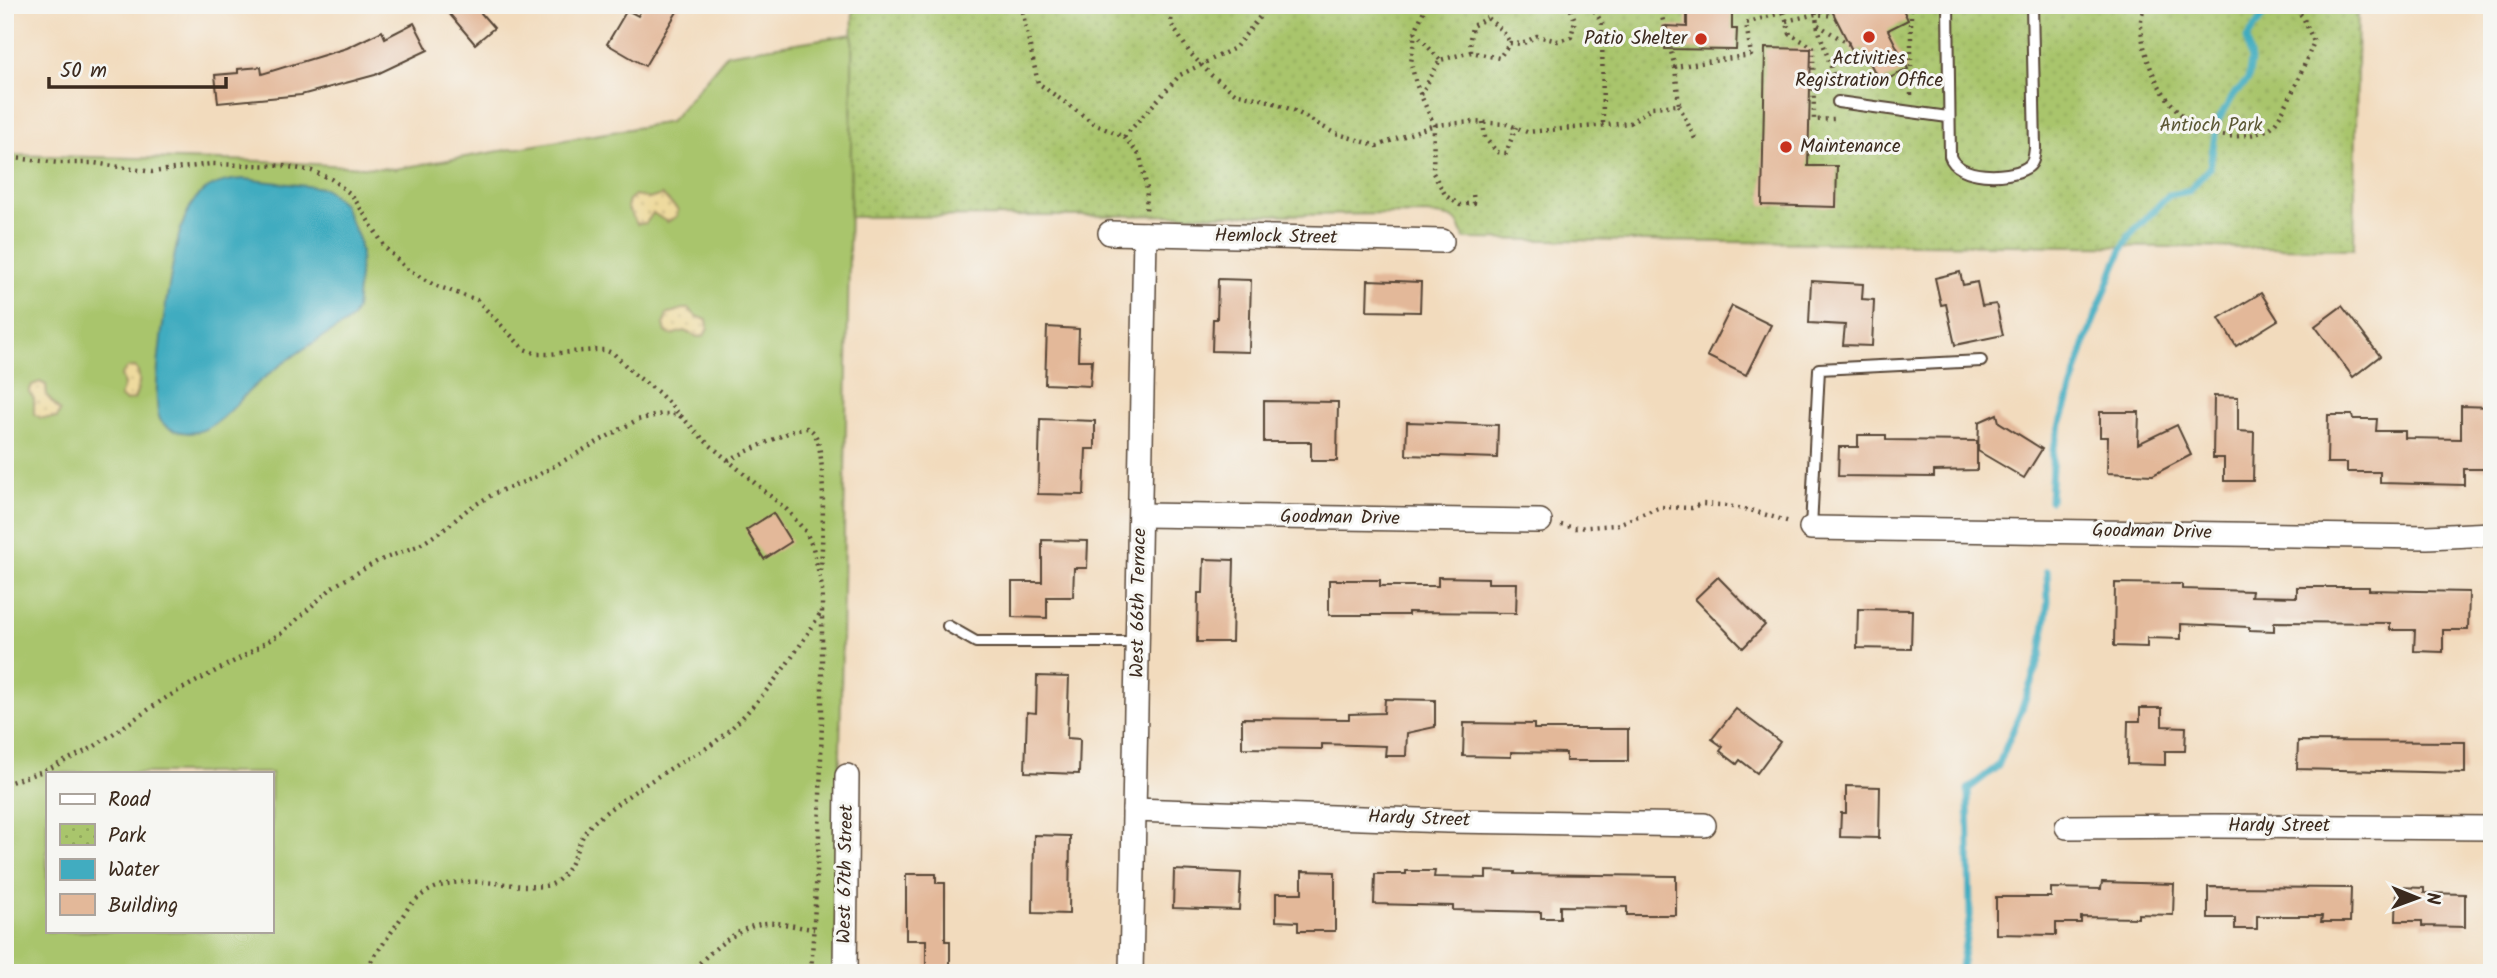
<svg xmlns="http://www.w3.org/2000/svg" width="2497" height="978" font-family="Kalam,sans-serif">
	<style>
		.grass { fill: #a9c56c; stroke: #727845; stroke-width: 2; fill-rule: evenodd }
		.sand { fill: url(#sand-dots); stroke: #94825e; stroke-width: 2 }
		.park { fill: url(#park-dots); stroke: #727845; stroke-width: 2 }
		.water { fill: #41acc0; stroke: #3e6b6f; stroke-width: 2 }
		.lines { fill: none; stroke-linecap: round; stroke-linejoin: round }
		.stream { stroke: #41acc0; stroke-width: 7 }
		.building { fill: #e3b899 }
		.service-casing { stroke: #564536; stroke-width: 14 }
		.minor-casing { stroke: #564536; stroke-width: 26 }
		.path { stroke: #564536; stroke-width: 4.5; stroke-dasharray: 2 5; stroke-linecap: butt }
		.service { stroke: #fff; stroke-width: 10 }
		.minor { stroke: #fff; stroke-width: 23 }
		.poi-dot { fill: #c8321e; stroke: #f6f6f2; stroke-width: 2.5 }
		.labels { text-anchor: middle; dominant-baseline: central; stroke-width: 6; stroke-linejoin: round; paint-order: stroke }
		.poi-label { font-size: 19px; fill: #3b2a1e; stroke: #f6f6f2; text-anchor: end }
		.park-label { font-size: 19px; fill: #5c5835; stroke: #f6f6f2 }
		.street-label { font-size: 19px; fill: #3b2a1e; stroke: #f6f6f2 }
	</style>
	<defs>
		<pattern id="sand-dots" width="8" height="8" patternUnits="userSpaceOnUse" patternTransform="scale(1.75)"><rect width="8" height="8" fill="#eeda9e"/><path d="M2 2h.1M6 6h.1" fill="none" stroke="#cdbb88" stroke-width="1.8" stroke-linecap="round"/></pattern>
		<pattern id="park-dots" width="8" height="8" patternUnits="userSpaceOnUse" patternTransform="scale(1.75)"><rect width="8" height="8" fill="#a9c56c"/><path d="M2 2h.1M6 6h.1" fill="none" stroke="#92a95d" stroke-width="1.8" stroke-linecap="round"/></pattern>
	</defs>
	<rect width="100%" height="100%" fill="#f6f6f2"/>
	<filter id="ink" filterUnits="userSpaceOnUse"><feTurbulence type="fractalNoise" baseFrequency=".0143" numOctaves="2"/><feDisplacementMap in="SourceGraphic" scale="14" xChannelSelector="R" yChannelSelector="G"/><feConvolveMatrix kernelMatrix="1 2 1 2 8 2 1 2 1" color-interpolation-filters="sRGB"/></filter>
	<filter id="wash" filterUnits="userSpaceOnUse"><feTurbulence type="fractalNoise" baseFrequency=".00686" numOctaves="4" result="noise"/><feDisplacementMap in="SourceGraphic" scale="28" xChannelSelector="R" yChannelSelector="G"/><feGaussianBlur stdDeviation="1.57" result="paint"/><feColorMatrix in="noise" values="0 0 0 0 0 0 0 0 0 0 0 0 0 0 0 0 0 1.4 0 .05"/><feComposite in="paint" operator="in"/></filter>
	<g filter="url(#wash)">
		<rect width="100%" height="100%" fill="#f2dbbd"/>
		<!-- grass -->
		<path class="grass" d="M853 34 836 973H5V155L264 161 395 169 670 122 727 54ZM47 773H271V931H47Z"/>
		<!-- sand -->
		<g class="sand">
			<polygon points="635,195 649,199 662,195 678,210 677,216 667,222 653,213 646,223 637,224 627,207 629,200"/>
			<polygon points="683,309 689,309 696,316 707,320 708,328 704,336 698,337 684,331 671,335 666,332 664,324 667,314"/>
			<path d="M135 367C143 376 138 390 134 399L126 401 120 397 124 385 121 375 127 368Z"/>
			<polygon points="40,382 46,385 47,396 60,411 57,418 41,418 34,414 34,399 29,392 32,385"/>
		</g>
		<!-- park -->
		<path class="park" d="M853 5H2358L2354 249 1464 239C1458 213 1449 217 1425 214L850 217Z"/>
		<!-- water -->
		<path class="water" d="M244 179 324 188 342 203 359 239 361 254 356 310 352 318 345 324C327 335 308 345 291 358 276 368 262 379 249 391 233 407 215 432 189 433 180 433 166 429 161 421 147 401 172 259 180 232 184 220 188 208 196 198 209 184 225 180 244 179Z"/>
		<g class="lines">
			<!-- stream -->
			<g class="stream">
				<polyline points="2050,500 2053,450 2086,340 2116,263 2129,236 2160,204 2169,195 2189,191 2210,167 2217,122 2235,93 2248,80 2251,61 2247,38 2264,14"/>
				<polyline points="1960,973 1970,916 1968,789 1998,766 2021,711 2041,654 2048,601 2047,571"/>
			</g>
		</g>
		<g id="blocks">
			<!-- building -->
			<g class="building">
				<polygon points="442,5 474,5 494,28 475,44"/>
				<polygon points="644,5 681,5 645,66 607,44 627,10 638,16"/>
				<polygon points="1687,5 1732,5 1732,29 1737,29 1736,50 1665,49 1667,26 1687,27"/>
				<polygon points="1829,5 1901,5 1908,20 1888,30 1908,69 1880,83 1863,49 1854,54"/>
				<polygon points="414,23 428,50 375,75 301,95 218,103 215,75 238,73 238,69 261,67 262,74 347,48 382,31 385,38"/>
				<polygon points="1765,48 1811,49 1808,166 1837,166 1836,207 1762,205"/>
				<polygon points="1960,272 1963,285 1977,282 1982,306 1996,304 2003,335 1955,345 1946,304 1941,305 1935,278"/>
				<polygon points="1218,279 1251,280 1249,352 1212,351 1213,319 1217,319"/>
				<polygon points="1368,280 1421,282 1420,312 1367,311"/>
				<polygon points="1811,281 1863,284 1862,299 1874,300 1872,346 1843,345 1845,325 1809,323"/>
				<polygon points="2261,293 2278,320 2236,346 2219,318"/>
				<polygon points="1732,306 1771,325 1746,375 1707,356"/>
				<polygon points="2342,306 2380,356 2353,377 2315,326"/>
				<polygon points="1047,327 1079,329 1078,360 1092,360 1090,386 1045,384"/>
				<polygon points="2214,396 2238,397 2238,431 2254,432 2253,481 2224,481 2224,458 2213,458"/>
				<polygon points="1264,401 1338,402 1337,461 1311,461 1311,442 1264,442"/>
				<polygon points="2461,406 2492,407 2492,465 2487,465 2487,469 2464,469 2464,485 2380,483 2380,472 2347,472 2347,463 2327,463 2328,415 2352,415 2353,419 2377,419 2376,431 2405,431 2405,438 2461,439"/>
				<polygon points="2100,412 2139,412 2138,444 2177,425 2191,455 2153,475 2107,473 2108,437 2100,437"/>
				<polygon points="1997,414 1999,422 2042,449 2024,478 1978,451 1979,422"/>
				<polygon points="1040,419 1095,421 1095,449 1086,449 1084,495 1038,494"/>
				<polygon points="1407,422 1498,425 1497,458 1406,455"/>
				<polygon points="1858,435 1886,435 1886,440 1977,441 1977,470 1934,471 1934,477 1838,476 1839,447 1858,447"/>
				<polygon points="773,513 791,542 764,559 746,530"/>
				<polygon points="1042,540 1088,541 1087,568 1074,568 1073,597 1047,597 1047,618 1012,617 1012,582 1042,582"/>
				<polygon points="1204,559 1234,560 1232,642 1197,642 1198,593 1203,593"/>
				<polygon points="1438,577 1488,578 1488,583 1517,583 1516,613 1408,612 1408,615 1329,615 1329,580 1380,580 1380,586 1438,586"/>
				<polygon points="1718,577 1765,625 1743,648 1695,599"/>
				<polygon points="2115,583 2182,584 2182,589 2252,591 2251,596 2297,597 2297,587 2369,587 2369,590 2469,592 2468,630 2443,630 2443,652 2414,651 2415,630 2390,630 2390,623 2274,622 2274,631 2249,630 2249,627 2181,624 2181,639 2147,638 2147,647 2114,646"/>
				<polygon points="1858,609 1912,610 1911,649 1857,648"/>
				<polygon points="1037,676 1069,677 1067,738 1080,739 1079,774 1025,772 1027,712 1036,713"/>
				<polygon points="1385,699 1435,700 1435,727 1407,733 1406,756 1385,756 1386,746 1322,744 1322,749 1242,748 1242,718 1349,719 1349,714 1384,713"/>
				<polygon points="2140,708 2162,708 2162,726 2186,727 2185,751 2165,751 2165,765 2127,764 2128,721 2140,721"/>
				<polygon points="1736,709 1780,742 1757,773 1740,760 1737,764 1720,751 1723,747 1712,739"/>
				<polygon points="1464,723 1534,724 1534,729 1628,729 1628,761 1566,761 1566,753 1511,752 1511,757 1463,756"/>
				<polygon points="2298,741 2465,742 2465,773 2297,769"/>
				<polygon points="1846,786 1880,787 1879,838 1840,837 1841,813 1846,813"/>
				<polygon points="1034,835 1070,836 1069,914 1033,913"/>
				<polygon points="1174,870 1241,873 1239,910 1173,908"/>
				<polygon points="1302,871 1335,872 1335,931 1298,931 1298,922 1276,921 1276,893 1302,893"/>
				<polygon points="1406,871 1435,871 1434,877 1486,878 1486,871 1515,872 1515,874 1676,876 1676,915 1627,915 1627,907 1560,906 1560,918 1541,918 1541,912 1453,910 1453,906 1374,904 1375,874 1406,874"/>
				<polygon points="906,874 936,874 936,883 945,883 945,941 950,941 950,966 926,966 926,940 906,940"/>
				<polygon points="2102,882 2174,884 2173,915 2138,914 2138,918 2081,917 2081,923 2056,923 2056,935 1996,934 1996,897 2051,897 2051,888 2101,889"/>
				<polygon points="2208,887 2351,888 2350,922 2321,922 2322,916 2257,916 2257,929 2235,929 2235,918 2208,918"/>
				<polygon points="2397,887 2424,888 2424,893 2465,894 2465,927 2422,926 2422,921 2396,921"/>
			</g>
		</g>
	</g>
	<g filter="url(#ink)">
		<use href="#blocks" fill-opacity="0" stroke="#564536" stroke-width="2"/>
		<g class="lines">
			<!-- service casing -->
			<g class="service-casing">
				<g id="service">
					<path d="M1948 5 1950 156C1957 179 2008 179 2026 168 2034 164 2034 156 2035 148L2032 5"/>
					<polyline points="1838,102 1948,117"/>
					<polyline points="1811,528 1819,369 1981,361"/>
					<polyline points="948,626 976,642 1138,642"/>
				</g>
			</g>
			<!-- minor casing -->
			<g class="minor-casing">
				<g id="minor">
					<polyline points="1110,233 1442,241"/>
					<polyline points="1141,515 1540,521"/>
					<polyline points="1811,528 2427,537 2492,534"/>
					<polyline points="1134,810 1448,821 1704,825"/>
					<polyline points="2067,827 2215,826 2492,828"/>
					<polyline points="845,973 847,776"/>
					<polyline points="1131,973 1145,234"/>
				</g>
			</g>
			<!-- path -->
			<g class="path">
				<polyline points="1021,5 1038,83 1096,125 1124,137 1180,75 1235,48 1269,5"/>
				<polyline points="1172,5 1171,24 1190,53 1211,75 1235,93 1269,101 1295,111 1332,132 1377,146 1434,125 1472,122 1507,124 1527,132 1630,123 1652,107 1679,105 1675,67 1751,55 1746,23 1784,12 1783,5"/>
				<polyline points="1426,5 1415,32 1411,63 1416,84 1434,125 1433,173 1446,196 1460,205 1474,203 1473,194"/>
				<polyline points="1488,5 1487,18 1503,31 1510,43"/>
				<polyline points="1591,5 1602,23 1603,123"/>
				<polyline points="1659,5 1675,67"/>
				<polyline points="1815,5 1817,25 1838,88"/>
				<path d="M2144 5C2143 12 2140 20 2141 26 2144 76 2182 141 2239 136 2250 135 2260 134 2270 128 2284 118 2306 60 2314 42L2303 17 2292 5"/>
				<polyline points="1784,12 1790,34 1813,47 1814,120 1834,119"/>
				<polyline points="1786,21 1816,14 1835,16"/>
				<polyline points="1818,25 1849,44"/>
				<polyline points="1415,32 1440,60"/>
				<polyline points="1471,52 1470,39 1472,26 1487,18"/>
				<polyline points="1421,95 1440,60 1471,52 1499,58 1510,43 1522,44 1537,36 1558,41 1571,37 1575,20 1569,5"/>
				<polyline points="1911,95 1911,5"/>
				<polyline points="1679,105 1696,141"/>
				<polyline points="1483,122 1485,138 1497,152 1506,153 1516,127"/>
				<polyline points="1124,137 1140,156 1147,189 1146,213"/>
				<polyline points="5,157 59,163 94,163 152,172 211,164 283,166 312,171 331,179 352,195 385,247 407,269 434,285 477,300 524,349 537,354 548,354 595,350 605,350 614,354 634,374 659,393 704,440 787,510 806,532 813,548 822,587 822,718 819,836 811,973"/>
				<path d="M728 460 794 430 807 428C811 430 813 431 815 435 827 453 822 546 821 571"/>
				<polyline points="1561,525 1576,528 1616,525 1660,507 1692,508 1701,504 1721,505 1750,510 1790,522"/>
				<polyline points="5,784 46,770 92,748 167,697 244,656 283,632 334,586 378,561 420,545 446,528 468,509 495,493 531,479 637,420 662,414 675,414 682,417"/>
				<path d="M363 973 408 908C438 872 482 882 523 886 533 886 545 888 554 883 576 870 575 838 594 822 621 799 653 779 683 761 693 755 705 750 715 742 755 711 797 654 822 610"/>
				<path d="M690 973C709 952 744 920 775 923 788 924 801 928 814 929"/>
			</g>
			<!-- service -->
			<use href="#service" class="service"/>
			<!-- minor -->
			<use href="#minor" class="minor"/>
		</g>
	</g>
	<!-- markers -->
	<g class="poi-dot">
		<circle cx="1869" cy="37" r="7"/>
		<circle cx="1701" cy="39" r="7"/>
		<circle cx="1786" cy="147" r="7"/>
	</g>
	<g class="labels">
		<!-- poi labels -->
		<g class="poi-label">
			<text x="1687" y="39">Patio Shelter</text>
			<text x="1869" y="59" text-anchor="middle">Activities<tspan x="1869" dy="22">Registration Office</tspan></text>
			<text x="1800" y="147" text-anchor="start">Maintenance</text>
		</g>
		<!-- park labels -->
		<g class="park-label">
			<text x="2211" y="126">Antioch Park</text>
		</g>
		<!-- street labels -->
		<g class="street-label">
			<text transform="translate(1276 237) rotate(1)">Hemlock Street</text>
			<text transform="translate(1340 518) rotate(1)">Goodman Drive</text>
			<text transform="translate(2152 532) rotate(1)">Goodman Drive</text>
			<text transform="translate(1139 603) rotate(-89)">West 66th Terrace</text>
			<text transform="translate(1419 819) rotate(2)">Hardy Street</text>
			<text x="2279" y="826">Hardy Street</text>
			<text transform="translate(846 874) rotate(-89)">West 67th Street</text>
		</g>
	</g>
	<!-- margin -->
	<rect width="2497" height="978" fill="none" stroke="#f6f6f2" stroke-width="28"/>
	<!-- legend -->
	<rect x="46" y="772" width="228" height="161" fill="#f6f6f2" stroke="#aba49d" stroke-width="2"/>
	<rect x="60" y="794" width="35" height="10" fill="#ffffff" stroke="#aba49d" stroke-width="2"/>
	<text x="108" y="806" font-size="21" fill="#3b2a1e">Road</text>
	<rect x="60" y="824" width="35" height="21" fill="url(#park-dots)" stroke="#aba49d" stroke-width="2"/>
	<text x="108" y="842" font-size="21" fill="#3b2a1e">Park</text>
	<rect x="60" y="859" width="35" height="21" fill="#41acc0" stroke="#aba49d" stroke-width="2"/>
	<text x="108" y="876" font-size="21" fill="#3b2a1e">Water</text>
	<rect x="60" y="894" width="35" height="21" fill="#e3b899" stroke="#aba49d" stroke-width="2"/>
	<text x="108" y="912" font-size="21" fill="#3b2a1e">Building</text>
	<!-- north arrow -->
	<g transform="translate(2417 898) rotate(91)" stroke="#f6f6f2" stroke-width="5" paint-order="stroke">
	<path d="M0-5L12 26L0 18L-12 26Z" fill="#3b2a1e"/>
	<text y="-10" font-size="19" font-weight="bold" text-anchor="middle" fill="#3b2a1e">N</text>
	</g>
	<!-- scale -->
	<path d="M49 77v10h177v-10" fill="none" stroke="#3b2a1e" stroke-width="3.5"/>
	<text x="60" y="77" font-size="21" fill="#3b2a1e" stroke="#f6f6f2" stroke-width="5" paint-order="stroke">50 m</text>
</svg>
